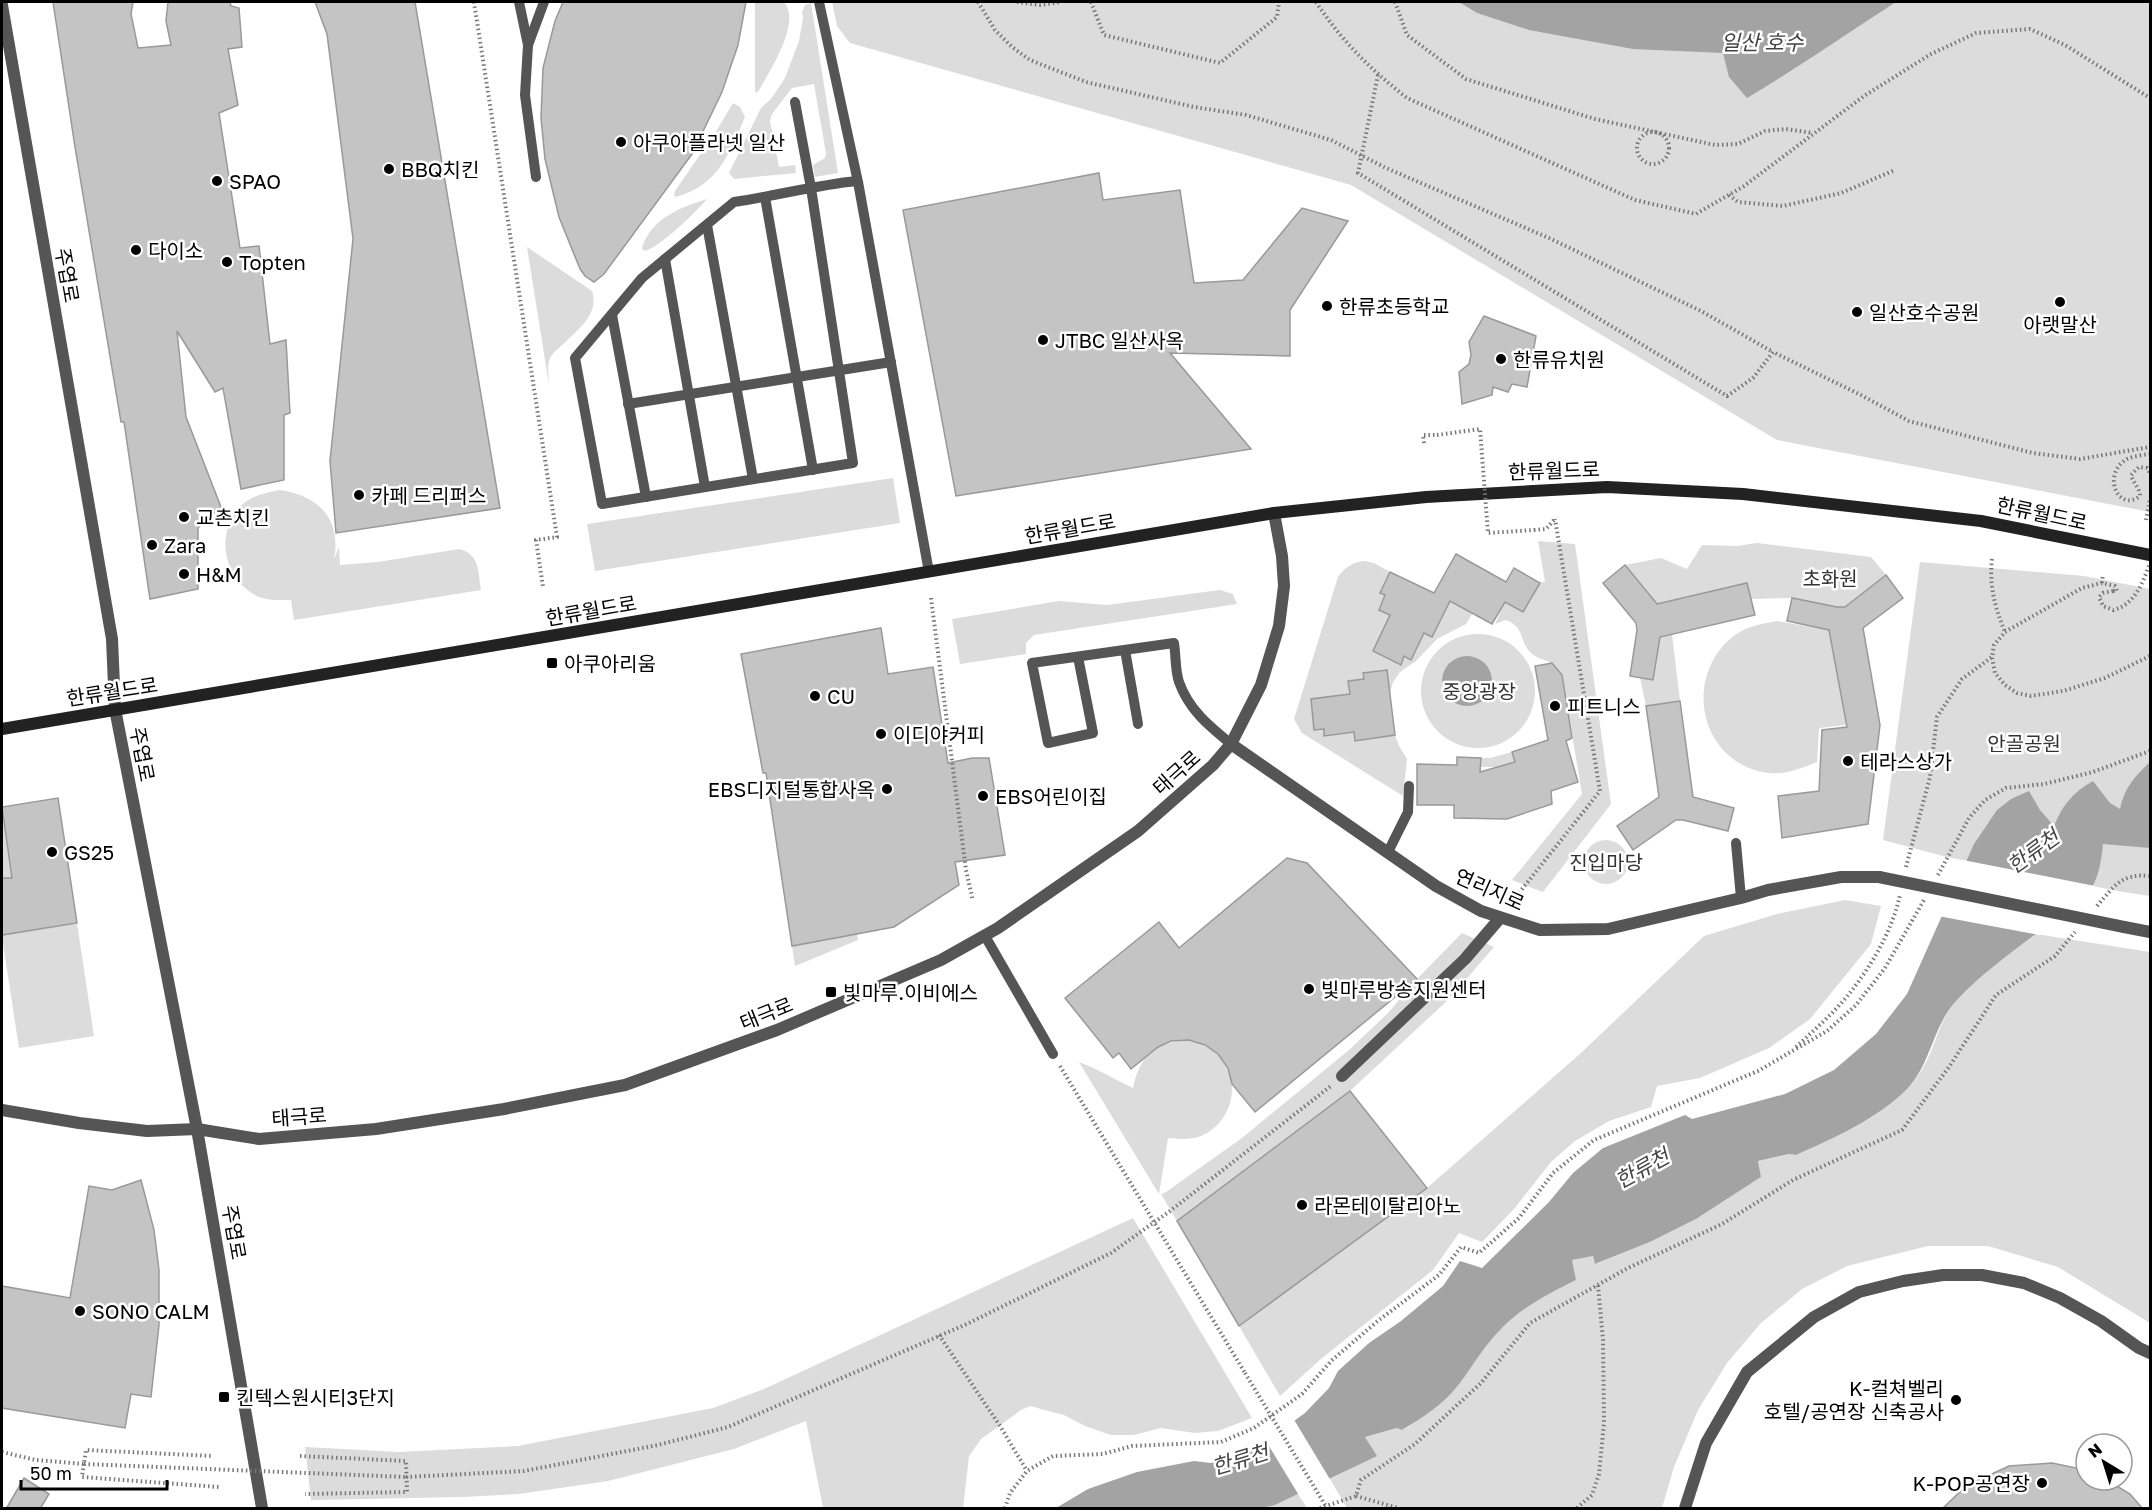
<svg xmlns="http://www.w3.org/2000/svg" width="2152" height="1510" font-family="'Golos Text','Noto Sans KR',sans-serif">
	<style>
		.green { fill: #dcdcdc }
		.water { fill: #a3a3a3 }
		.pier { fill: #fff }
		.building { fill: #c4c4c4; stroke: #999; stroke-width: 1.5 }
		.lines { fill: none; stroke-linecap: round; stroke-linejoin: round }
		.path { stroke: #777; stroke-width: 4; stroke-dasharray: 1.5 3; stroke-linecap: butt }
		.service { stroke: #555; stroke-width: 10 }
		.minor { stroke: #555; stroke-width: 12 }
		.tertiary { stroke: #555; stroke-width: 12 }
		.secondary { stroke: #222; stroke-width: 12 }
		.path-bridge { stroke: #777; stroke-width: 4; stroke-dasharray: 1.5 3; stroke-linecap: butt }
		.tertiary-bridge { stroke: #555; stroke-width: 12 }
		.poi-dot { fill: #000; stroke: #fff; stroke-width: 2 }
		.labels { text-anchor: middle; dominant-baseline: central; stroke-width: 5; stroke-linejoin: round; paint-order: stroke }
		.poi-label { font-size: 20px; fill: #000; stroke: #fff; text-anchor: start }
		.street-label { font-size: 20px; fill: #000; stroke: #fff }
		.park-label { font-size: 20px; fill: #333; stroke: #fff }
		.water-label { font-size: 21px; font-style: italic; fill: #444; stroke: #fff }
	</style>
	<rect width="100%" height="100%" fill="#fff"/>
	<!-- green -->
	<g class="green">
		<path d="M755 2H784C802 22 769 72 758 92H755Z"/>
		<polygon points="832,2 2150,2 2150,512 1777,440 1351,185 850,43 837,26"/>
		<polygon points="811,3 838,173 815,177 813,165 825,158 826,153 814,84 792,88 772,114 770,121 779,167 795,165 796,173 734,179 729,173 761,108 771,99 785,78 799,41 803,18 802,12 805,5"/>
		<path d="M733 103 740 107 745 117C728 156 719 184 676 197L674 195 675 191 717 130Z"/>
		<path d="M707 199C697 211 658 249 644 251L642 248C650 219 681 207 707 199Z"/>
		<path d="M527 247 592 291C600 315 576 331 561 346 556 351 551 354 549 361 547 368 549 378 549 385Z"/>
		<polygon points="893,478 900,523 595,571 587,524"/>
		<path d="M279 490C317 495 342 518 334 559L339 547 340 565 378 562 459 549C480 554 478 572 481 590L294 620 291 600C279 600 266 601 255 595 221 576 215 529 244 503 254 495 267 493 279 490Z"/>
		<path d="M1538 541 1575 544 1611 804 1543 892 1512 880 1582 794 1562 675C1559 672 1556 667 1552 664 1546 659 1537 659 1531 653 1518 640 1526 628 1506 620L1495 624 1505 602 1523 612 1540 583 1545 581Z"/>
		<polygon points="1757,543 1871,557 1886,575 1845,607 1837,607 1792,598 1751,599 1747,583 1657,604 1625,565 1661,558 1687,569 1702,545 1737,546"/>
		<path d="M1365 561 1374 563 1390 572 1380 593 1385 595 1379 610 1390 615 1373 651 1400 665 1404 656 1411 659 1424 633 1432 636 1450 601 1484 594 1466 624 1437 639 1416 661 1400 672 1393 682 1390 693 1386 670 1364 673V679L1349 681 1350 694 1311 699 1314 729H1324L1325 736 1354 732 1356 741 1395 735 1399 746 1407 759 1403 796 1302 733 1294 719 1338 577C1345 567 1353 562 1365 561Z"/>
		<polygon points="1920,562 2084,576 2150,589 2150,896 2123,892 1947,857 1883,840"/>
		<polygon points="1220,590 1233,594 1237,604 1034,635 1026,643 1026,654 960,664 952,619 1059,601 1107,605"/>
		<path d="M1777 621 1829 630 1846 725 1819 728 1817 762C1802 768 1786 775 1768 773 1702 764 1682 682 1730 639 1743 627 1760 624 1777 621Z"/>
		<polygon points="1672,634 1680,701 1646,706 1640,678 1653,680 1660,637"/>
		<circle cx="1478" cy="691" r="57"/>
		<polygon points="1512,752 1515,762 1497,767 1480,767 1481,758 1490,758"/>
		<polygon points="2,819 3,819 21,932 77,923 94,1036 19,1048 2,937"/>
		<circle cx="1606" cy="862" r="22"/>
		<polygon points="1845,900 1881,906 1871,944 1810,1019 1769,1048 1700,1078 1657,1086 1651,1107 1609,1121 1575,1141 1551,1162 1514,1209 1482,1242 1459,1233 1433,1270 1322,1358 1280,1396 1239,1326 1427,1188 1582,1052 1704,936 1777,914"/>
		<polygon points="1462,933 1494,947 1450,998 1350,1091 1177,1221 1161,1194 1166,1192 1242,1138 1349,1050 1387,1014 1417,979"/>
		<polygon points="857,934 858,940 795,966 792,946"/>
		<path d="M2036 934 2150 952V1323L2058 1267 1988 1246H1928L1847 1266 1802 1289 1760 1324 1727 1363 1698 1410 1674 1467 1662 1508H1347L1330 1479 1376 1456 1365 1437 1397 1428 1403 1430C1424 1417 1444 1404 1460 1383 1474 1364 1484 1346 1502 1328 1522 1307 1550 1293 1576 1280L1571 1260 1593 1256 1596 1264 1650 1242 1696 1219 1761 1177 1758 1161 1790 1154 1796 1155C1843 1134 1904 1109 1927 1060 1937 1040 1940 1020 1955 1002 1978 976 2009 955 2036 934Z"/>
		<path d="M1189 1040C1200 1044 1210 1047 1218 1055 1243 1079 1233 1123 1201 1136 1190 1140 1179 1139 1168 1138L1159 1194 1079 1062C1098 1069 1114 1079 1133 1088 1140 1055 1155 1042 1189 1040Z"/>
		<polygon points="1133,1218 1252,1418 1218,1431 1195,1433 1161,1428 1134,1435 1111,1435 1085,1426 1064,1415 1030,1406 1021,1410 981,1439 969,1456 963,1508 823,1508 806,1421 734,1449 608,1481 519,1494 462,1497 311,1500 305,1447 399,1452 518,1446 713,1408 764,1389"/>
		<polygon points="1298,1494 1307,1508 1262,1508 1275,1505"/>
	</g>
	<!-- water -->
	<g class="water">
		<path d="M1459 2H1896C1846 34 1798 68 1747 98L1729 77 1723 53 1633 49 1529 30 1477 13Z"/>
		<circle cx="1467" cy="681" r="25"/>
		<path d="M2150 762V848L2103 844C2101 862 2099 881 2086 895 2077 904 2065 912 2054 920 2021 946 1985 970 1956 1001 1933 1026 1931 1063 1908 1088 1878 1119 1834 1138 1796 1155L1789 1154 1758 1161 1761 1177 1696 1219 1650 1242 1595 1264 1593 1256 1572 1260 1576 1280C1550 1293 1522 1307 1502 1328 1484 1346 1474 1364 1460 1383 1444 1404 1424 1417 1402 1430L1397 1428 1365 1437 1377 1456 1275 1505 1262 1508H1056L1088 1489 1137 1472 1194 1461 1211 1463 1239 1456 1262 1444 1305 1413 1329 1388 1338 1371 1369 1343 1401 1321 1443 1286 1460 1261 1482 1268 1549 1202 1573 1173 1603 1148 1685 1115 1692 1119 1785 1094 1834 1070 1876 1034 1907 994 1974 844 1997 810 2011 799 2029 791 2040 810 2054 826C2062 806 2073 792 2093 781L2110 803 2120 809C2124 788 2135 776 2150 762Z"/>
	</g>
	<!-- pier -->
	<g class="pier">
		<polygon points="1963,860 2095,886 2089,896 2040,935 1938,916"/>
		<polygon points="1293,1418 1331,1481 1300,1497 1264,1438"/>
	</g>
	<!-- building -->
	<g class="building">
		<polygon points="53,2 133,2 131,14 138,48 171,45 166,21 168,2 230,2 231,6 239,8 242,47 228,49 238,105 219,113 240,248 259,246 270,344 286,340 290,413 284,415 284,480 241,489 223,388 215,392 177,331 186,417 221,507 198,528 198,589 150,599 124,422 121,422 75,147"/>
		<polygon points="315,2 415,2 500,508 336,533 330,461 353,239 327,34"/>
		<polygon points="563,2 746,2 738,45 722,92 692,154 604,274 594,282 585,276 580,269 559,217 545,159 541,118 543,68 555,21"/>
		<polygon points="1099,173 1103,200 1180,190 1194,283 1243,280 1302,208 1348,221 1290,310 1290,356 1170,353 1251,449 956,496 903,210"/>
		<polygon points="1484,316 1536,336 1527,387 1512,384 1508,392 1493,387 1492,395 1462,404 1459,372 1469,364 1471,355 1469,342"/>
		<polygon points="1456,554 1506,582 1514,568 1540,583 1523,612 1505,602 1492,624 1450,601 1432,637 1424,633 1411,660 1404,656 1401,665 1373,651 1390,615 1379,610 1385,595 1380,593 1390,572 1434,593"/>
		<polygon points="1625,565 1657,604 1747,583 1755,615 1660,637 1653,680 1630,676 1637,630 1636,623 1603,583"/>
		<polygon points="1886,575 1903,598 1863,628 1880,725 1868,824 1782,838 1778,796 1819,791 1822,730 1847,727 1829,630 1787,621 1792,598 1837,607 1845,607"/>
		<polygon points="881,628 888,674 933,667 948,763 972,758 989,758 1005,855 955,862 959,885 894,927 792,946 766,773 763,773 741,654"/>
		<polygon points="1552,663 1562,675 1572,738 1566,741 1578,782 1551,791 1552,804 1507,819 1454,818 1454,805 1417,805 1417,764 1457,765 1457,757 1481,758 1480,772 1515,762 1512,752 1548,740 1535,666"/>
		<polygon points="1387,670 1395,735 1355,741 1354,732 1324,736 1324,729 1314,730 1311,699 1350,694 1348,681 1364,679 1363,673"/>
		<polygon points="1680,701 1693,797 1734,808 1728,831 1683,820 1676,820 1633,850 1617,826 1659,797 1646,706"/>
		<polygon points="58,798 77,923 2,935 2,878 12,878 2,807"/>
		<polygon points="1287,858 1307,863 1417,979 1255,1112 1232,1084 1228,1068 1218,1054 1205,1045 1189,1040 1171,1041 1158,1047 1131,1069 1119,1053 1113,1058 1065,998 1159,922 1179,948"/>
		<polygon points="1350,1091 1427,1188 1239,1326 1177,1221"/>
		<polygon points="141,1180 154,1230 159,1270 159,1325 151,1397 131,1394 125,1428 2,1408 2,1286 70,1298 89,1186 112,1190"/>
		<polygon points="2052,1463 2086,1470 2086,1480 2107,1480 2130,1494 2143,1509 1942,1509 1966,1486 2009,1466"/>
		<polygon points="24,1478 49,1494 40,1509 6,1509"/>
	</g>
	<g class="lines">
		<!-- path -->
		<g class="path">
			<polyline points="474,2 557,537 536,540 543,587"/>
			<polyline points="978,2 995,30 1012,47 1030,60 1086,82 1194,107 1246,115 1331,140 1386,168 1549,238 1701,311 1773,352"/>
			<polyline points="1017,2 1040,5 1061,2"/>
			<polyline points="1091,2 1104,35 1220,63 1277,17 1279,2"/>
			<path d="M1316 2C1341 40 1371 70 1407 98L1635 200 1696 214 1744 186 1864 96 1931 54 1976 33 2030 29 2065 45 2150 98"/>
			<polyline points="1395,2 1407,35 1466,79 1595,119 1715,145 1738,144 1765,131 1786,129 1813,133"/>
			<polyline points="1378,75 1358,173 1727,396 1753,378 1773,352 1859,394 1909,421 2033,453 2080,459 2150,447"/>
			<circle cx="1653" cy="148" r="16"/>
			<polyline points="1729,195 1738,202 1783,206 1841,193 1895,170"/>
			<polyline points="1424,443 1423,435 1437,435"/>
			<path d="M2150 454C2143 455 2134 456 2127 459 2101 474 2118 513 2140 496 2140 488 2133 483 2131 475L2139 467 2147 468 2150 473"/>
			<polyline points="2146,520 2150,499"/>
			<polyline points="1534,530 1546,529 1554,520"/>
			<path d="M1992 559C1989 586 1995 608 2005 632"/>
			<polyline points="2102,583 2103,574"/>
			<polyline points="2113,591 2117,591 2115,586 2102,583 2082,588 2005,632 1994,645 1992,657 1995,673 2005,685 2017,693 2031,696 2063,691 2105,678 2150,656"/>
			<polyline points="931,598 966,870 973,901"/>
			<polyline points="1906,867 1930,777 1937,717 1962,679 1992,657"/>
			<polyline points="1938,875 1969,818 1985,800 2006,788 2044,784 2093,772 2150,751"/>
			<polyline points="1519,893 1600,791 1555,519"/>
			<path d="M2097 906C2114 886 2122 873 2150 876"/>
			<path d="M1796 1047C1814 1030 1834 1013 1849 994 1872 965 1892 931 1900 895"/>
			<polyline points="1060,1066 1245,1373"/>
			<polyline points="939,1335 1000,1426 1027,1471"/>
			<polyline points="2,1452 36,1460 84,1464 86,1450 213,1456"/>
			<polyline points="300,1456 406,1461 407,1492 305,1494"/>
			<polyline points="84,1464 82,1477 219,1487"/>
			<polyline points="406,1477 524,1471 658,1445 728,1427 967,1324 1111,1253 1170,1211 1331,1086"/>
			<polyline points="1356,1496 1398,1508"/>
			<polyline points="1005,1508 1010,1493 1027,1471 1053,1456 1103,1454 1132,1446 1221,1442 1254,1428 1302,1394 1331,1361 1379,1320 1439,1275 1461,1247 1479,1253 1519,1218 1553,1173 1594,1140 1758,1071 1827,1031 1856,1005 1885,968 1924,900"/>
			<polyline points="1320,1508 1356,1496 1361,1480 1415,1444 1481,1383 1530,1323 1628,1268 1722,1224 1793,1180 1902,1130 1949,1067 1996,995 2055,956 2075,932"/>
			<polyline points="1577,1508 1592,1495 1599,1474 1604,1423 1603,1340 1598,1285"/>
		</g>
		<!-- service -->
		<g class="service">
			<polyline points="519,2 528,45"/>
			<polyline points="819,2 858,182 929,572"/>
			<path d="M795 102 811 188 853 463 602 504 575 358 642 278 734 202C775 196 816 185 857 181"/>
			<polyline points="536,177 525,95 528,45 544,2"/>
			<polyline points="765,197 813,470"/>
			<polyline points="707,225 753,479"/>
			<polyline points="665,259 705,487"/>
			<polyline points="612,315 646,497"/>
			<polyline points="628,404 891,362"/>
			<polyline points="1125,650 1138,724"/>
			<path d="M1078 657 1093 733 1048 743 1032 663 1174 643C1176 656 1175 670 1179 682 1189 710 1209 726 1231 744"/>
			<polyline points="1736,843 1741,898"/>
			<polyline points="1388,852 1408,812 1409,786"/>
			<polyline points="985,936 1053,1054"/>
		</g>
		<!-- minor -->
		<g class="minor">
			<polyline points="1342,1076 1465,959 1500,918"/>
			<polyline points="2,1110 79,1123 147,1131 197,1129 259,1139 376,1129 504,1109 625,1085 777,1030 941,960 998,928 1138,831 1213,765 1231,744 1261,685 1279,626 1284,586 1282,556 1274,513"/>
			<polyline points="1685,1508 1706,1443 1747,1372 1814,1317 1859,1292 1903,1281 1943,1275 1982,1275 2024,1283 2060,1298 2101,1321 2139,1348 2150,1353"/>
		</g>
		<!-- tertiary -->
		<g class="tertiary">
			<polyline points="2,5 112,639 115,709 197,1129 262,1508"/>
			<polyline points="1231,744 1436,886 1481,911 1540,930 1608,929 1741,898 1768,890 1841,877 1879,877"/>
			<polyline points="2124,927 2150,932"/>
		</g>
		<!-- secondary -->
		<polyline class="secondary" points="2,729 1274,513 1426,497 1607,487 1743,494 1981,521 2150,555"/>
		<!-- path-bridge -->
		<g class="path-bridge">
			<polyline points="1437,435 1480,429 1488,533 1534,530"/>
			<path d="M2113 591 2103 593 2099 597 2103 606 2113 610C2135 605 2143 582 2150 563"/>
			<polyline points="1245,1373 1327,1508"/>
			<polyline points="84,1464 406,1477"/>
		</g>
		<!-- tertiary-bridge -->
		<polyline class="tertiary-bridge" points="1879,877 2124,927"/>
	</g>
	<!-- markers -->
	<g class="poi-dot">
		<circle cx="621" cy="142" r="6"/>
		<circle cx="389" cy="169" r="6"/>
		<circle cx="217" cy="181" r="6"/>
		<circle cx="136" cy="250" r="6"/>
		<circle cx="227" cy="262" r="6"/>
		<circle cx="2060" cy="302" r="6"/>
		<circle cx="1327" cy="306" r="6"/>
		<circle cx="1857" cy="312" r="6"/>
		<circle cx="1043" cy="340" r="6"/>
		<circle cx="1501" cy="359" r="6"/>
		<circle cx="359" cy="495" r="6"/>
		<circle cx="184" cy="517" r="6"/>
		<circle cx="152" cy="545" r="6"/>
		<circle cx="184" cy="574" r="6"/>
		<rect x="546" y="657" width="12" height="12" rx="3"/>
		<circle cx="815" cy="696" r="6"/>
		<circle cx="1555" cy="706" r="6"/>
		<circle cx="881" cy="734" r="6"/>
		<circle cx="1848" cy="761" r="6"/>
		<circle cx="887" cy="789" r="6"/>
		<circle cx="983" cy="796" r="6"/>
		<circle cx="52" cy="852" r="6"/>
		<circle cx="1309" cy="989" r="6"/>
		<rect x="825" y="986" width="12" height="12" rx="3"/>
		<circle cx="1302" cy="1205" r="6"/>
		<circle cx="80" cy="1311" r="6"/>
		<rect x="218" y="1391" width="12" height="12" rx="3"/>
		<circle cx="1956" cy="1400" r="6"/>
		<circle cx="2042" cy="1483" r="6"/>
	</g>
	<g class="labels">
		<!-- poi labels -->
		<g class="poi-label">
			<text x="633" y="142">아쿠아플라넷 일산</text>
			<text x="401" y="169">BBQ치킨</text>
			<text x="229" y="181">SPAO</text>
			<text x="148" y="250">다이소</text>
			<text x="239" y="262">Topten</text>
			<text x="1339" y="306">한류초등학교</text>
			<text x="1869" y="312">일산호수공원</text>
			<text x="2060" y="324" text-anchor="middle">아랫말산</text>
			<text x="1055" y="340">JTBC 일산사옥</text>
			<text x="1513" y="359">한류유치원</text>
			<text x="371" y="495">카페 드리퍼스</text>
			<text x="196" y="517">교촌치킨</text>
			<text x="164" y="545">Zara</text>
			<text x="196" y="574">H&amp;M</text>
			<text x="564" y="663">아쿠아리움</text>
			<text x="827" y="696">CU</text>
			<text x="1567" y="706">피트니스</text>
			<text x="893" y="734">이디야커피</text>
			<text x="1860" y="761">테라스상가</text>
			<text x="875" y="789" text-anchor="end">EBS디지털통합사옥</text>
			<text x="995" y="796">EBS어린이집</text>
			<text x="64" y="852">GS25</text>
			<text x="1321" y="989">빛마루방송지원센터</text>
			<text x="843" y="992">빛마루.이비에스</text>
			<text x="1314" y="1205">라몬테이탈리아노</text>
			<text x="92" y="1311">SONO CALM</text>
			<text x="1944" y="1388" text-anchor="end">K-컬쳐벨리<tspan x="1944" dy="23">호텔/공연장 신축공사</tspan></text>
			<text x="236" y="1397">킨텍스원시티3단지</text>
			<text x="2030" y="1483" text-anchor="end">K-POP공연장</text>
		</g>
		<!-- street labels -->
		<g class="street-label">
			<text transform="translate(68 275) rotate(80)">주엽로</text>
			<text transform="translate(1554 470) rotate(-2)">한류월드로</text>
			<text transform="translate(2042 513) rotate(12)">한류월드로</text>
			<text transform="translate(1070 528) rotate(-10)">한류월드로</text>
			<text transform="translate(591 610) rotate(-10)">한류월드로</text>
			<text transform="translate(112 691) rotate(-9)">한류월드로</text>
			<text transform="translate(143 754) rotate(79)">주엽로</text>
			<text transform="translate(1176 772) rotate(-42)">태극로</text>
			<text transform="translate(1490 889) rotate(24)">연리지로</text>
			<text transform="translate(766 1013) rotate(-22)">태극로</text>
			<text transform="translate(299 1116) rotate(-4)">태극로</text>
			<text transform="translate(235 1232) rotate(80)">주엽로</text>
		</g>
		<!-- park labels -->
		<g class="park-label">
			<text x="1830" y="578">초화원</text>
			<text x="1479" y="691">중앙광장</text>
			<text x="2024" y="743">안골공원</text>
			<text x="1606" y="862">진입마당</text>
		</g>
		<!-- water labels -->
		<g class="water-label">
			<text x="1762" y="42">일산 호수</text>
			<text transform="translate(2033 851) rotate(-36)">한류천</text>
			<text transform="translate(1642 1168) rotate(-29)">한류천</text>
			<text transform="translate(1240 1459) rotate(-17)">한류천</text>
		</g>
	</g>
	<!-- border -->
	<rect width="2152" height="1510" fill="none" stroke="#000000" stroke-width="6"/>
	<!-- north arrow -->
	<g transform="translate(2104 1462) rotate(322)"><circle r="28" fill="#ffffff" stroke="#999999" stroke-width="1.5"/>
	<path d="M0-4.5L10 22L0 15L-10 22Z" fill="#000000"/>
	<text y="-9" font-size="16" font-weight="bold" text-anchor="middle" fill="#000000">N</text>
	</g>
	<!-- scale -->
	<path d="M21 1480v9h146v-9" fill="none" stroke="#000000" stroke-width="3"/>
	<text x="30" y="1480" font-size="18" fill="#000000" stroke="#ffffff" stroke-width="4.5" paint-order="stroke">50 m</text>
</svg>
